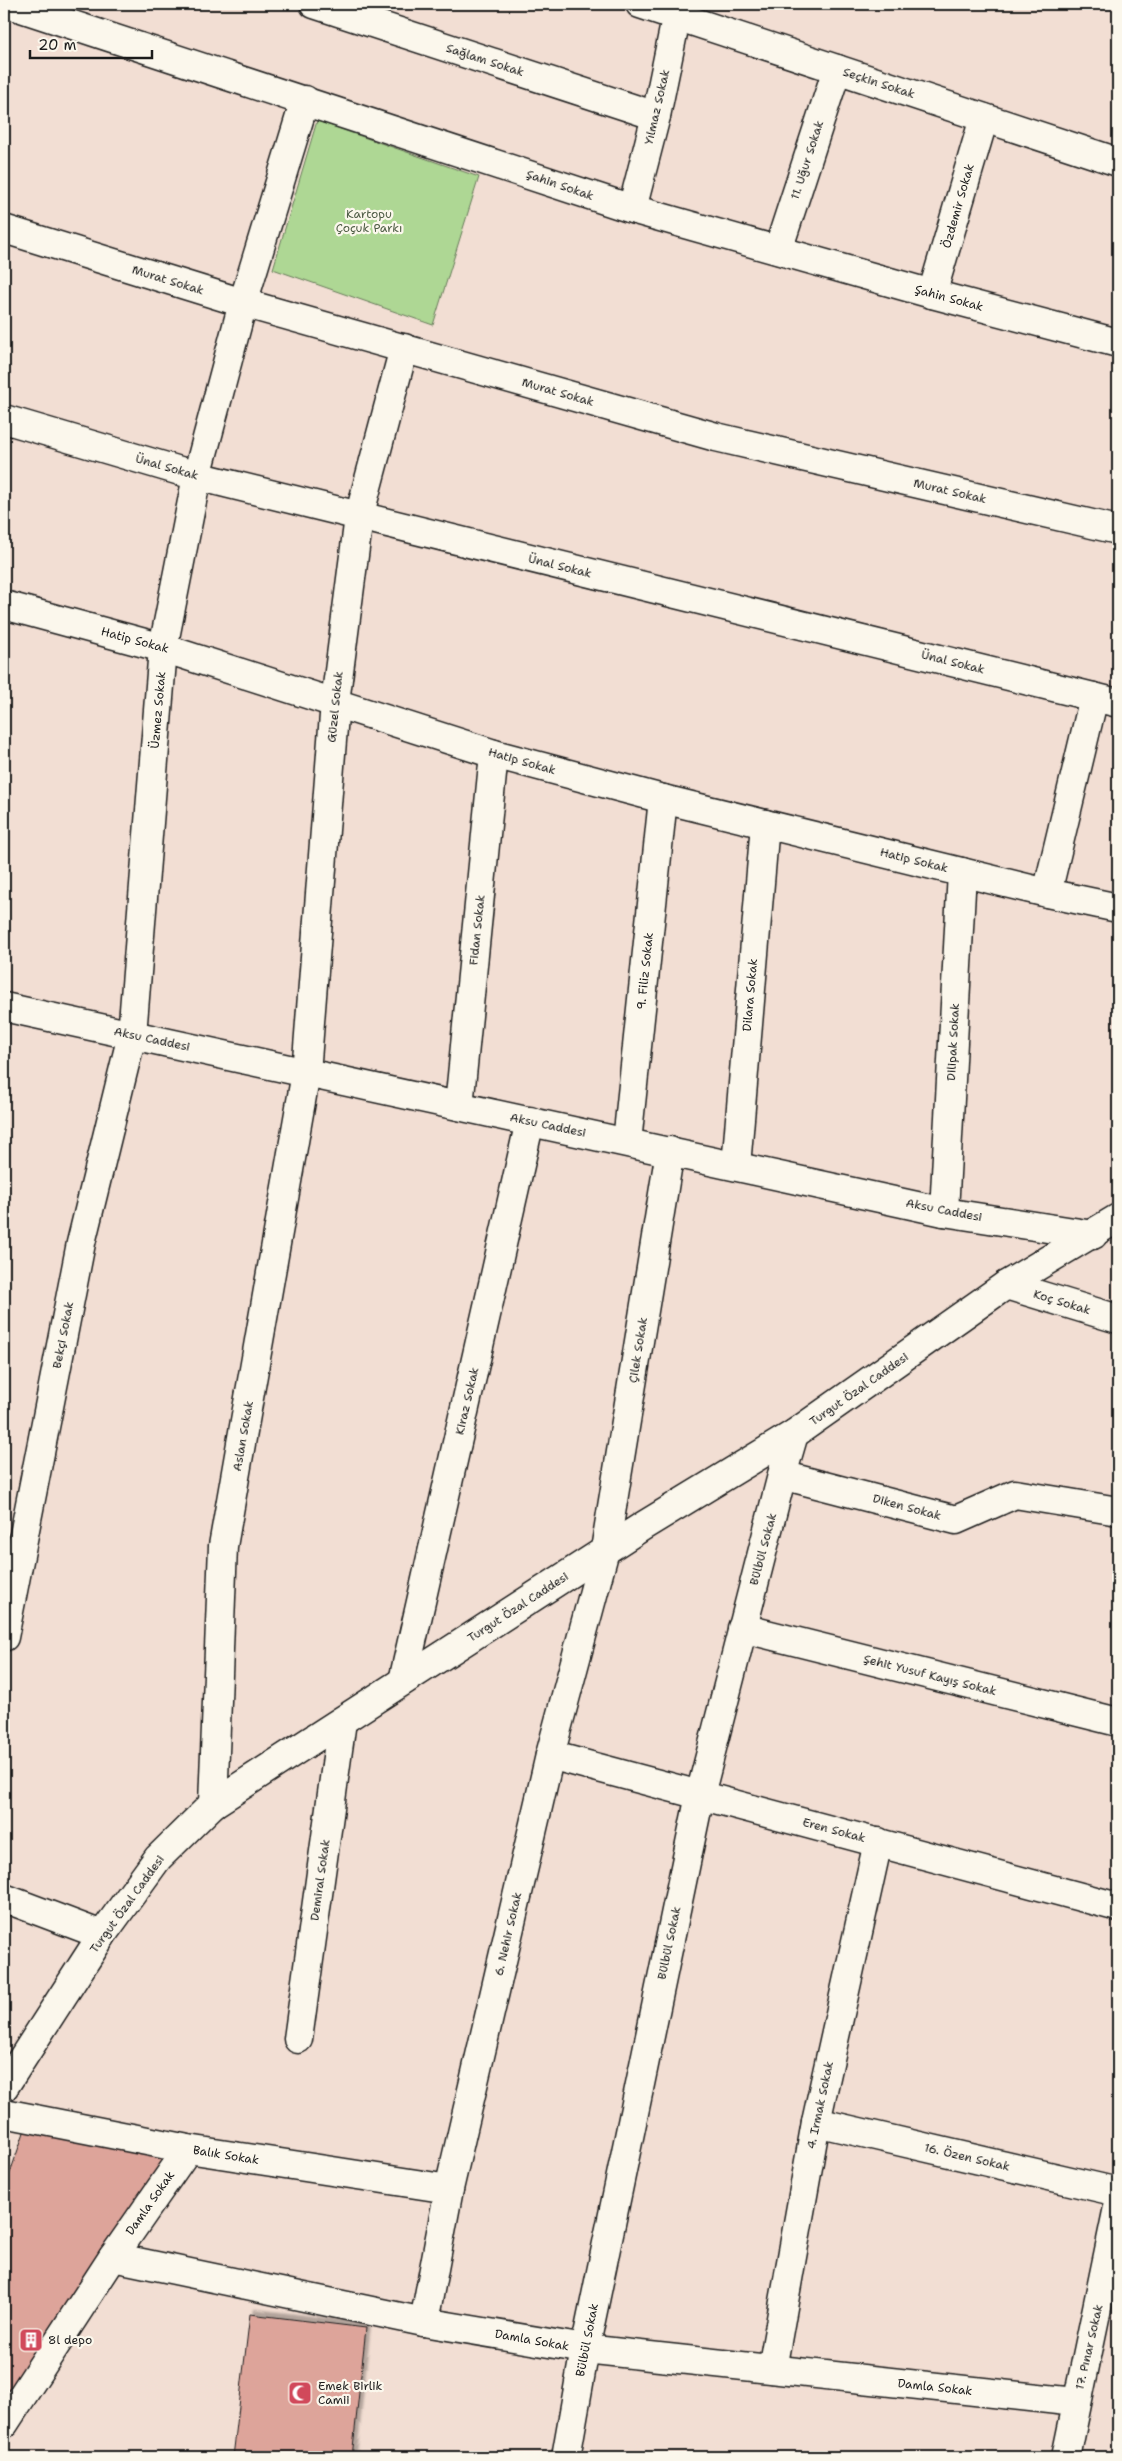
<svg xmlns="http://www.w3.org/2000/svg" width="1122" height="2461" font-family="'Shantell Sans',sans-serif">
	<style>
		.green { fill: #aed794; stroke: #657a58 }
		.building { fill: #dda49a; stroke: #1c1c1c; filter: url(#shadow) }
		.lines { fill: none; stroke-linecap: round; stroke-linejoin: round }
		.minor-casing { stroke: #1c1c1c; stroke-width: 31 }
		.minor { stroke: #fbf7ec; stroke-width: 28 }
		.labels { text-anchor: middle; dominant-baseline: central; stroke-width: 4.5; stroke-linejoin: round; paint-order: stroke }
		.street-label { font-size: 12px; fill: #1c1c1c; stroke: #fbf7ec }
		.park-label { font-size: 12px; fill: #4f5d46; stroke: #fbf7ec }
		.poi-label { font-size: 12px; fill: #1c1c1c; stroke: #fbf7ec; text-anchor: start }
	</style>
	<defs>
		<filter id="shadow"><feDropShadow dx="4.5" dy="-4.5" stdDeviation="1" flood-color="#0004"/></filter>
	</defs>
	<rect width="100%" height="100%" fill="#f2ded3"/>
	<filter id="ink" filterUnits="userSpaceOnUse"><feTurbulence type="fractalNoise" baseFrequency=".02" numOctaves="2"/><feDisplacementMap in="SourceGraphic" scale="10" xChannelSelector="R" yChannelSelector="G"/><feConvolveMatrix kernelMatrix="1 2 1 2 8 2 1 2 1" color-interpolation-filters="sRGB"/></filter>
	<g filter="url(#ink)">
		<!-- green -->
		<polygon class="green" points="317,121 479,177 433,325 273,269"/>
		<!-- building -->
		<g class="building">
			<polygon points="29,2118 188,2149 4,2424 4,2190"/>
			<polygon points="250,2314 366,2328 352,2457 233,2457"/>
		</g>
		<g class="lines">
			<!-- minor casing -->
			<g class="minor-casing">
				<g id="minor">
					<polyline points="9,4 632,209 932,294 1118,343"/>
					<polyline points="314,4 656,116"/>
					<polyline points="640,4 1118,162"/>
					<polyline points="632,209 656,116 679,4"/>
					<polyline points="4,229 243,303 716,437 1118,530"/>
					<polyline points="778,250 837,69"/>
					<polyline points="932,294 984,118"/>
					<polyline points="4,419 197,476 1118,703"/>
					<polyline points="4,605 163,648 494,754 663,799 1047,893 1118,908"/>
					<polyline points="1047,893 1094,697"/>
					<polyline points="4,1007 944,1212 1093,1235"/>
					<polyline points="459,1106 494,754"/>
					<polyline points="627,1142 663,799"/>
					<polyline points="736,1166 765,824"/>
					<polyline points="944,1212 962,872"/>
					<polyline points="1006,1285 1118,1319"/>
					<polyline points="782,1475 956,1520 1015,1494 1118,1511"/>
					<polyline points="742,1628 1118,1722"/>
					<polyline points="4,1637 81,1243 132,1035 163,648 197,476 243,303 305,100"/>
					<polyline points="403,1681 530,1121"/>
					<polyline points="550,1755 1118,1907"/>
					<polyline points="213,1804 223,1546 306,1073 335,702 359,517 404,348"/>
					<polyline points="4,1898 102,1935"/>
					<polyline points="298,2039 342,1721"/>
					<polyline points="4,2087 102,1935 158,1858 213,1804 643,1526 794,1434 1006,1285 1118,1218"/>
					<polyline points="4,2113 188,2149 449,2189"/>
					<polyline points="816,2122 1118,2192"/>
					<polyline points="113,2257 424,2322 585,2349 1076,2402"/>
					<polyline points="424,2322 449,2189 550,1755 605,1550 670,1151"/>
					<polyline points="772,2369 816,2122 878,1842"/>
					<polyline points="4,2424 113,2257 188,2149"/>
					<polyline points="566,2457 585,2349 700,1795 782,1475 794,1434"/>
					<polyline points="1066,2457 1118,2207"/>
				</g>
			</g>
			<!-- minor -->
			<use href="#minor" class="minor"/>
		</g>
	</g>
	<!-- icons -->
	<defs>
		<g id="building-square" transform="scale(1.25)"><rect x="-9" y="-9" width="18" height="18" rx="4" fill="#d1495b" stroke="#fbf7ec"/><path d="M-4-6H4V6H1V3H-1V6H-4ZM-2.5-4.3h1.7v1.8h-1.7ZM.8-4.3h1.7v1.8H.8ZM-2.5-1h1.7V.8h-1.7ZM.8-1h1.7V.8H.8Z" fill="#fff"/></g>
		<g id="mosque-square" transform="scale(1.25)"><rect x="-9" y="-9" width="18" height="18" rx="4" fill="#d1495b" stroke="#fbf7ec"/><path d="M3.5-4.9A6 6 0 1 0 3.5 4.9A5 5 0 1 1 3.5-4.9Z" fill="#fff"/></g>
	</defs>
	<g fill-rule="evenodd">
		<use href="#building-square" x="31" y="2340"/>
		<use href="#mosque-square" x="300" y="2393"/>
	</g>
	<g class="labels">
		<!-- street labels -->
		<g class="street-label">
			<text transform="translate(485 60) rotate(18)">Sağlam Sokak</text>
			<text transform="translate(879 83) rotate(18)">Seçkin Sokak</text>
			<text transform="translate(657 107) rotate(-77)">Yılmaz Sokak</text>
			<text transform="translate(807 160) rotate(-72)">11. Uğur Sokak</text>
			<text transform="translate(560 185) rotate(19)">Şahin Sokak</text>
			<text transform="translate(958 206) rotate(-74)">Özdemir Sokak</text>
			<text transform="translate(168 280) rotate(17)">Murat Sokak</text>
			<text transform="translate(949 298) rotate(15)">Şahin Sokak</text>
			<text transform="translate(558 392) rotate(16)">Murat Sokak</text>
			<text transform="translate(167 467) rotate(16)">Ünal Sokak</text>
			<text transform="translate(950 491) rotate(13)">Murat Sokak</text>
			<text transform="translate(560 566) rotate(14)">Ünal Sokak</text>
			<text transform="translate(135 640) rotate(15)">Hatip Sokak</text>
			<text transform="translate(953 662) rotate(14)">Ünal Sokak</text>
			<text transform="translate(335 707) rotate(-84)">Güzel Sokak</text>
			<text transform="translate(158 710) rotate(-85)">Üzmez Sokak</text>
			<text transform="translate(522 761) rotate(16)">Hatip Sokak</text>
			<text transform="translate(914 860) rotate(14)">Hatip Sokak</text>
			<text transform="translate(477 930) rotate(-84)">Fidan Sokak</text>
			<text transform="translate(645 971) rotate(-84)">9. Filiz Sokak</text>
			<text transform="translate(750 995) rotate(-85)">Dilara Sokak</text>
			<text transform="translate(152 1039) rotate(12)">Aksu Caddesi</text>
			<text transform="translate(953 1042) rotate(-87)">Dilipak Sokak</text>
			<text transform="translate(548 1125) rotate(12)">Aksu Caddesi</text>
			<text transform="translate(944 1210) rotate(11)">Aksu Caddesi</text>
			<text transform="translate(1062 1302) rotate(17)">Koç Sokak</text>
			<text transform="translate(63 1335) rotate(-79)">Bekçi Sokak</text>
			<text transform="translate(638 1350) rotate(-81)">Çilek Sokak</text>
			<text transform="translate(859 1389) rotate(-35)">Turgut Özal Caddesi</text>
			<text transform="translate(467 1401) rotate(-77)">Kiraz Sokak</text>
			<text transform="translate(243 1436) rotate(-80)">Aslan Sokak</text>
			<text transform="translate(907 1507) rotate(15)">Diken Sokak</text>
			<text transform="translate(763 1549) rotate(-75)">Bülbül Sokak</text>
			<text transform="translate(518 1607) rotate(-33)">Turgut Özal Caddesi</text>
			<text transform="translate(930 1675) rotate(14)">Şehit Yusuf Kayış Sokak</text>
			<text transform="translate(834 1830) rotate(15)">Eren Sokak</text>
			<text transform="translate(320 1880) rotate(-82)">Demiral Sokak</text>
			<text transform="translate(127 1904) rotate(-54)">Turgut Özal Caddesi</text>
			<text transform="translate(508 1934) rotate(-77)">6. Nehir Sokak</text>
			<text transform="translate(669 1943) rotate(-78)">Bülbül Sokak</text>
			<text transform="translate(820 2105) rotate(-78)">4. Irmak Sokak</text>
			<text transform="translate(226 2155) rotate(9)">Balık Sokak</text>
			<text transform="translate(967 2157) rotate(13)">16. Özen Sokak</text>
			<text transform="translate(150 2203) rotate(-55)">Damla Sokak</text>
			<text transform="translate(532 2340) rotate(10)">Damla Sokak</text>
			<text transform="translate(587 2340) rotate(-79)">Bülbül Sokak</text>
			<text transform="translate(1089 2347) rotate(-77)">17. Pınar Sokak</text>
			<text transform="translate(935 2387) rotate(6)">Damla Sokak</text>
		</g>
		<!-- park labels -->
		<g class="park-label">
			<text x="369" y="214">Kartopu<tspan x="369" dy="14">Çoçuk Parkı</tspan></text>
		</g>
		<!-- poi labels -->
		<g class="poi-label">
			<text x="48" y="2340">8l depo</text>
			<text x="318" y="2386">Emek Birlik<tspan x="318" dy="14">Camii</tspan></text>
		</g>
	</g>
	<!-- margin -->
	<rect width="1122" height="2461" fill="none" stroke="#fbf7ec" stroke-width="20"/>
	<rect x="10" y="10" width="1102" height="2441" fill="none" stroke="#1c1c1c" stroke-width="2" filter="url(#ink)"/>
	<!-- scale -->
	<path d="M30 50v8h122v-8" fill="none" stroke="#1c1c1c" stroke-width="2.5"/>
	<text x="38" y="50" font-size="15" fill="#1c1c1c" stroke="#fbf7ec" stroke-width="4" paint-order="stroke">20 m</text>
</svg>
